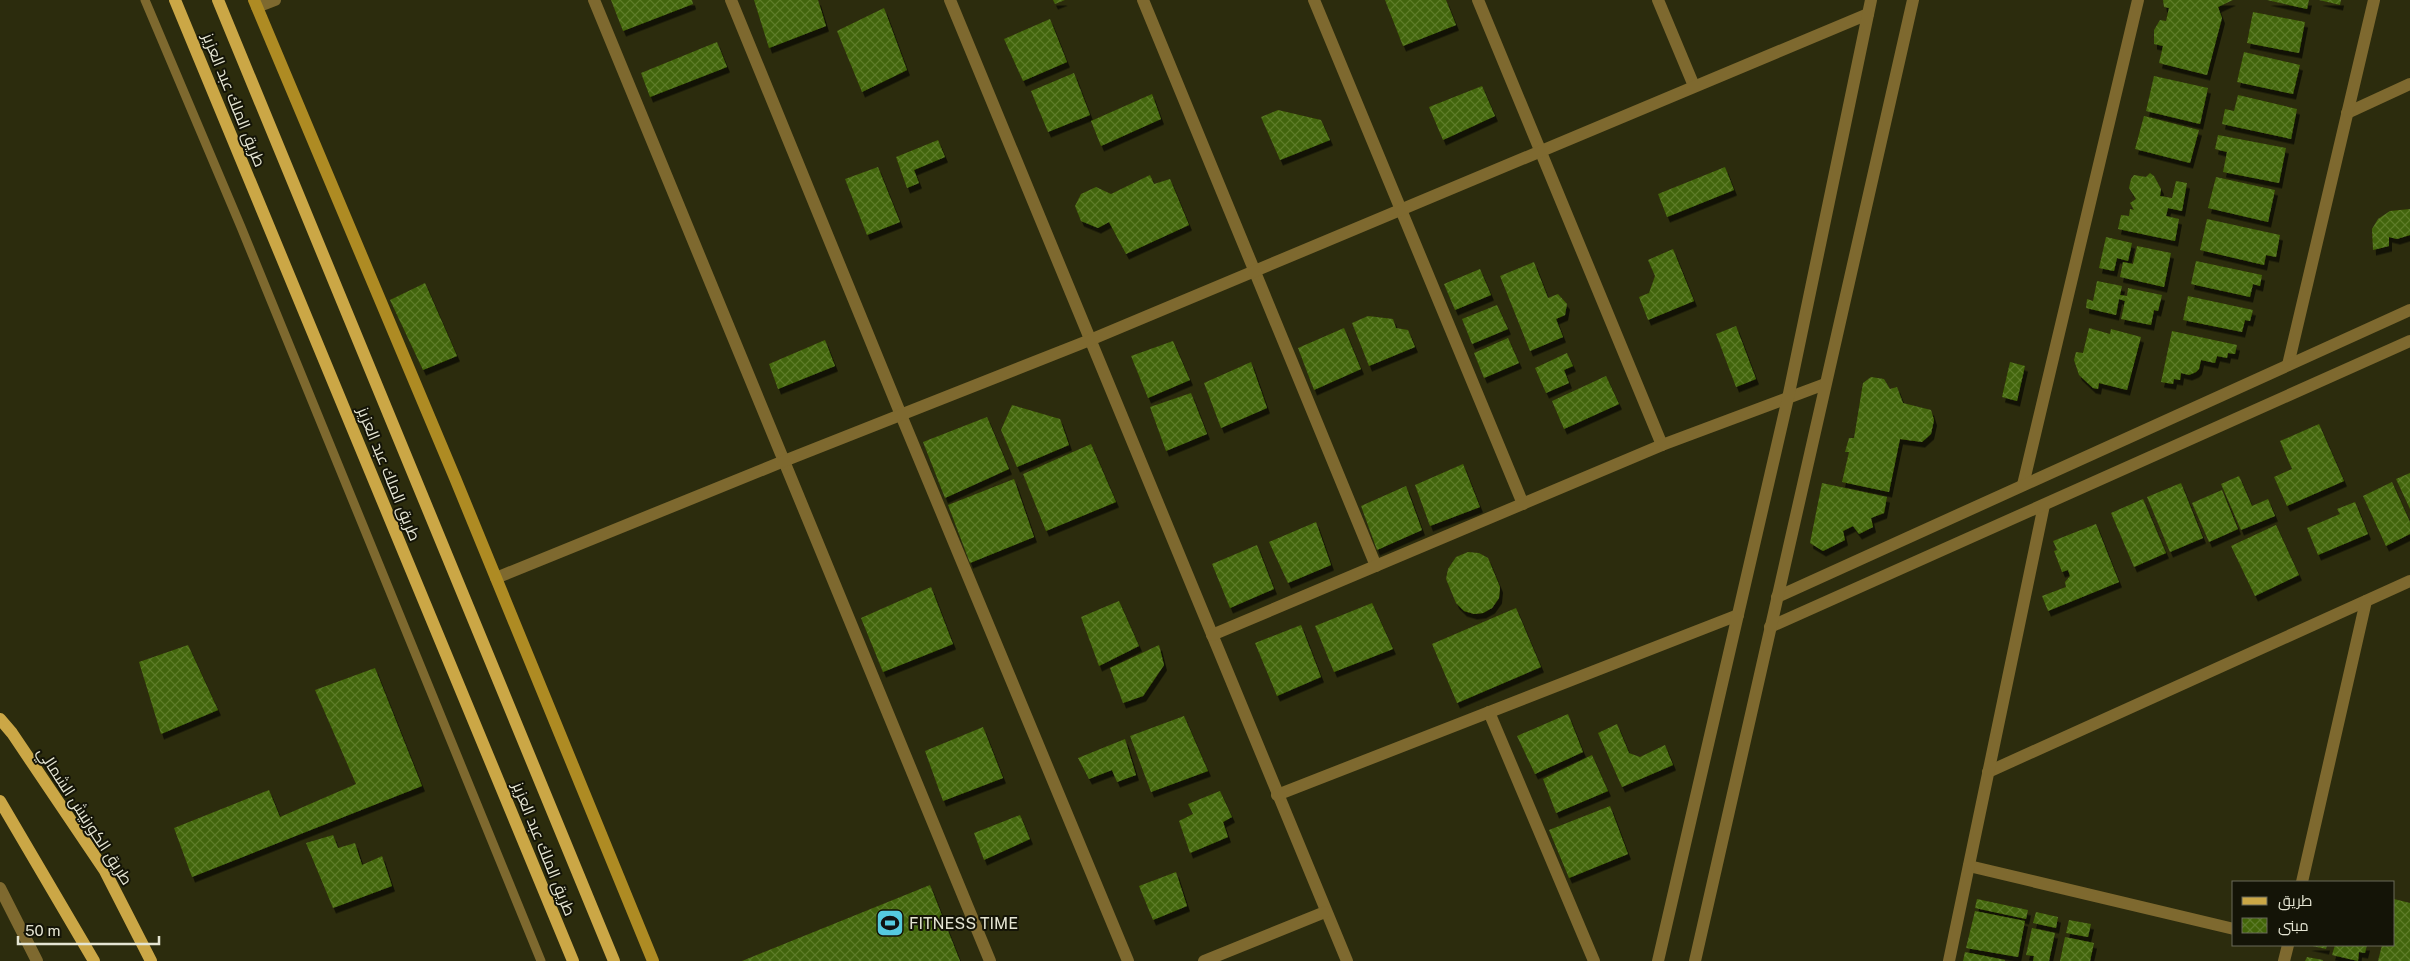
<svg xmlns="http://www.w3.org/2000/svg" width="2410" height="961" font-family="'Public Sans',Cairo,sans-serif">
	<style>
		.building { fill: url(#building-cross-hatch); filter: url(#shadow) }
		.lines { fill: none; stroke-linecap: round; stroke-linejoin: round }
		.service { stroke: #7e692f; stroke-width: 9 }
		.minor { stroke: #7e692f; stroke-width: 12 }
		.tertiary { stroke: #7e692f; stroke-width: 12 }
		.secondary { stroke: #ae8b23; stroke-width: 12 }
		.primary { stroke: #cba746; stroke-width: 12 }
		.labels { text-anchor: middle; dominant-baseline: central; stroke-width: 4; stroke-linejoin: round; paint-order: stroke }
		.street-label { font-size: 16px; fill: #e5e5d3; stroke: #141407 }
		.poi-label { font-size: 16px; fill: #e5e5d3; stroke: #141407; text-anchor: start }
	</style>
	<defs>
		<pattern id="building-cross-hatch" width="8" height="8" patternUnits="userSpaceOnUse" patternTransform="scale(1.25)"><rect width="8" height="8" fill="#426508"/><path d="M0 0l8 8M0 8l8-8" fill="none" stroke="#5d7b2b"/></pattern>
		<filter id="shadow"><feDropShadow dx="3" dy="5.5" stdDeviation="0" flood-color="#0009"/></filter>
	</defs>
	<rect width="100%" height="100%" fill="#2c2c0d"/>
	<!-- building -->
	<g class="building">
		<polygon points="611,0 692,0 693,4 623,31"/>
		<polygon points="754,0 818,0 826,26 769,48"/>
		<polygon points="1053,0 1065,0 1055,4"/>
		<polygon points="1385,0 1446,0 1456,25 1403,46"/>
		<polygon points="2163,0 2233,0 2218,7 2222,18 2207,75 2159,63 2163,46 2154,44 2154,30 2160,20 2166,21 2169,8 2164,7"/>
		<polygon points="2267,0 2309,0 2307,9"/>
		<polygon points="2319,0 2341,0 2340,5"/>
		<polygon points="884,8 907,70 862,92 837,31"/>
		<polygon points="2253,12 2305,22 2299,53 2247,43"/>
		<polygon points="1050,19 1067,62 1023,81 1004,39"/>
		<polygon points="717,42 727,67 650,97 641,73"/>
		<polygon points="2244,52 2300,65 2293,94 2237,82"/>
		<polygon points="1074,73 1090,115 1048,132 1031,91"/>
		<polygon points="2154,76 2208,88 2200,124 2146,111"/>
		<polygon points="1482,86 1495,116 1443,140 1429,107"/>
		<polygon points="1152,94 1161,119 1101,146 1091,121"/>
		<polygon points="2238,95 2297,109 2291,139 2222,124 2225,109 2234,111"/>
		<polygon points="1278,110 1321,120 1330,140 1280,160 1261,117"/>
		<polygon points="2144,116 2199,130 2190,163 2135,149"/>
		<polygon points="2218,135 2286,148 2279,183 2223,172 2227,152 2215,149"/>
		<polygon points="938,140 945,157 914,170 919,183 907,188 896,157"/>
		<polygon points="878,167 900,222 867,235 845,179"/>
		<polygon points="1725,167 1734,190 1667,217 1658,194"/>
		<polygon points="2150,173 2154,176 2161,189 2160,196 2172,198 2176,181 2187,183 2182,211 2168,208 2166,216 2179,219 2175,241 2118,229 2121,215 2129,216 2130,209 2134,210 2130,203 2136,199 2129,188 2131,179 2134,175 2146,177"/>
		<polygon points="1150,175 1154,184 1170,179 1189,225 1126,254 1109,222 1098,228 1081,221 1075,206 1081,194 1096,187 1111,194"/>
		<polygon points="2216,177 2275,190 2268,222 2208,208"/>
		<polygon points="2410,209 2410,235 2397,239 2389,237 2389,246 2373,250 2372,229 2378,219 2390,211"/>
		<polygon points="2207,219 2280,235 2276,257 2266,255 2264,265 2200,250"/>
		<polygon points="2106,237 2132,243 2128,261 2117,258 2114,271 2099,268"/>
		<polygon points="2137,246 2171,253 2164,287 2120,277 2123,262 2133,264"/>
		<polygon points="1673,249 1694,301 1648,320 1639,297 1649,293 1655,276 1648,260"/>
		<polygon points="2196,261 2262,275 2260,286 2253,284 2250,297 2191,284"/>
		<polygon points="1534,262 1548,298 1558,294 1567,304 1565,315 1556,319 1563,337 1530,351 1500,276"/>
		<polygon points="1480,269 1491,295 1455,310 1444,284"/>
		<polygon points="2097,281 2122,286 2120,295 2127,296 2128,288 2162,295 2158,311 2154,310 2151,325 2121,319 2125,301 2119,299 2116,315 2086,308 2087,299 2093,301"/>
		<polygon points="425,283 457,356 423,370 390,300"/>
		<polygon points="2188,296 2253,310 2250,321 2245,320 2242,332 2183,320"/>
		<polygon points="1497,305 1508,329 1472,344 1462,319"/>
		<polygon points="1368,316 1393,319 1396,328 1408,330 1415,347 1369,366 1352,323"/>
		<polygon points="1736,326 1756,379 1736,387 1716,334"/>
		<polygon points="1344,328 1361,369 1314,390 1298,348"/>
		<polygon points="2089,328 2110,334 2111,329 2141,337 2127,390 2099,383 2098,389 2093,388 2079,375 2074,360 2076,352 2083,353"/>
		<polygon points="2172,331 2237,345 2235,354 2228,353 2227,358 2217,356 2215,363 2201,360 2199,369 2196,372 2189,375 2181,373 2180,380 2174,379 2173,384 2161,382"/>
		<polygon points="1508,338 1519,363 1484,378 1474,353"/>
		<polygon points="825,340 835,366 778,389 769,364"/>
		<polygon points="1173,341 1190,380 1148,398 1131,356"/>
		<polygon points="1567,353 1573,366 1564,370 1569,383 1546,393 1535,368"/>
		<polygon points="1251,362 1267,408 1221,428 1204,383"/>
		<polygon points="2010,362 2025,366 2017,401 2002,397"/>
		<polygon points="1606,376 1619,404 1564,429 1552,401"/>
		<polygon points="1871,377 1884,379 1890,389 1897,387 1903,403 1931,410 1934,420 1931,434 1922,442 1900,439 1889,492 1842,482 1849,452 1845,452 1849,438 1854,438 1863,383"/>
		<polygon points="1191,393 1207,434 1166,451 1150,407"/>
		<polygon points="1012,405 1060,419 1069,445 1017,467 1001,430"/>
		<polygon points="987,417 1009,469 945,498 923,442"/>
		<polygon points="2319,424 2344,481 2287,506 2274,477 2292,469 2280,441"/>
		<polygon points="1091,444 1116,502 1046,531 1023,474"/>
		<polygon points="1463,464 1480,507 1430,526 1415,485"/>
		<polygon points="2410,473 2410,509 2396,479"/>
		<polygon points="2239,476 2252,506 2268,499 2275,516 2241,530 2221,484"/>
		<polygon points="1014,479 1034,537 970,563 948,505"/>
		<polygon points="2392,482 2410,522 2410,534 2386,546 2363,496"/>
		<polygon points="1822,483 1887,497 1884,513 1871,518 1873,527 1859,534 1853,526 1843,531 1845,540 1823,551 1810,543"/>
		<polygon points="2181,483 2203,538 2170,552 2147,497"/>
		<polygon points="1406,486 1422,530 1377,550 1361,506"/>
		<polygon points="2222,490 2238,529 2209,542 2192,503"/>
		<polygon points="2143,499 2166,553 2134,567 2111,513"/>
		<polygon points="2355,502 2368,534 2318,555 2307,528 2340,514 2337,509"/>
		<polygon points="1316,522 1331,565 1288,583 1269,542"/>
		<polygon points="2096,524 2119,582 2048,611 2042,596 2066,587 2065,582 2070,576 2068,570 2062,572 2054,551 2057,550 2053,541"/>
		<polygon points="2276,525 2299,575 2255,596 2231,546"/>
		<polygon points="1257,545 1274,589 1230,608 1212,564"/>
		<polygon points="1468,552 1479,553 1488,558 1500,587 1499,598 1492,608 1483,613 1474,614 1464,611 1456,603 1446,579 1448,569 1456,557"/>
		<polygon points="931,587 953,644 883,672 861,618"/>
		<polygon points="1119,601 1139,646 1099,666 1081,617"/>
		<polygon points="1372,603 1393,649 1334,672 1315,626"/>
		<polygon points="1516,608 1541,667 1457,703 1432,644"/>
		<polygon points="1301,625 1321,677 1277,696 1255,643"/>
		<polygon points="188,645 218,710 161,734 139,662"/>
		<polygon points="1159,645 1164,665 1143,696 1123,703 1110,668"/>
		<polygon points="375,668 422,786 192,877 174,828 269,790 280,817 356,784 315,690"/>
		<polygon points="1568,714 1583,752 1535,774 1517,736"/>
		<polygon points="1184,716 1208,771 1151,792 1130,736"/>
		<polygon points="1617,724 1629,753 1640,757 1665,745 1673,765 1622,787 1598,733"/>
		<polygon points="983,727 1003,778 943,801 925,751"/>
		<polygon points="1125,739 1136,775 1117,782 1112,770 1089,779 1078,758"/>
		<polygon points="1592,755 1608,791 1556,813 1543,779"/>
		<polygon points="1220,791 1232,817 1223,822 1228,837 1190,853 1179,821 1193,814 1188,804"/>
		<polygon points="1610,806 1628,854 1569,878 1549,830"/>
		<polygon points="1020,815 1030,839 984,860 974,833"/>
		<polygon points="333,835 338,848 355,843 362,865 382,856 392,886 333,908 306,843"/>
		<polygon points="1176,872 1187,906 1153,920 1139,886"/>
		<polygon points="930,885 960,961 742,961"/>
		<polygon points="1977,899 2028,910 2026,919 1975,908"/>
		<polygon points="2394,899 2410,903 2410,961 2378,961 2382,945 2394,945"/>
		<polygon points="1975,911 2025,921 2018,957 1966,948"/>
		<polygon points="2036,912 2058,917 2056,928 2033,923"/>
		<polygon points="2069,920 2091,924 2088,937 2066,933"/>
		<polygon points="2032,928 2055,933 2049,961 2033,961 2034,956 2026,955"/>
		<polygon points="2065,937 2094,943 2090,961 2060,961"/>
		<polygon points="2308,945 2327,945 2326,949"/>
		<polygon points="2335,945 2367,945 2365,953 2359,952 2358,961 2332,955"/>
		<polygon points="1965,952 2005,960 2005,961 1963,961"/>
		<polygon points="2307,957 2323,960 2323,961 2305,961"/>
	</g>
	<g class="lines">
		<!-- service -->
		<polyline class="service" points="145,0 241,227 541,961"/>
		<!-- minor -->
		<g class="minor">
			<polyline points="594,0 990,961"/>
			<polyline points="731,0 901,415 1128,961"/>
			<polyline points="950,0 1347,961"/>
			<polyline points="1143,0 1376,566"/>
			<polyline points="1314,0 1523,504"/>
			<polyline points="1478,0 1662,445"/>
			<polyline points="1658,0 1694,86"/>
			<polyline points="257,7 275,0"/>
			<polyline points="2347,113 2410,84"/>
			<polyline points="2288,365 2374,0"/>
			<polyline points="2023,485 2138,0"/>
			<polyline points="496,578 784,461 1090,340 1868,14"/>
			<polyline points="1212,635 1662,445 1825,384"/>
			<polyline points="1489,712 1594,961"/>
			<polyline points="1988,772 2410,581"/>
			<polyline points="1277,795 1738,615"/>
			<polyline points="1969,866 2234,929"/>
			<polyline points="2302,882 2366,601"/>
			<polyline points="0,888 37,961"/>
			<polyline points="1204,961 1325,912"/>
			<polyline points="1949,961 2044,505"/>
			<polyline points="2284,961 2288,945"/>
		</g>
		<!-- tertiary -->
		<g class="tertiary">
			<polyline points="1777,597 2410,310"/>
			<polyline points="1770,627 2410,341"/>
			<polyline points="1658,961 1788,398 1871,0"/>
			<polyline points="1695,961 1913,0"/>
		</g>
		<!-- secondary -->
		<polyline class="secondary" points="254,0 455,478 653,961"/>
		<!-- primary -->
		<g class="primary">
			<polyline points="175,0 573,961"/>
			<polyline points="218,0 614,961"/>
			<polyline points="0,719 12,733 105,871 151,961"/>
			<polyline points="0,801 94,961"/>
		</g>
	</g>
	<!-- icons -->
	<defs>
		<g id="stadium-square" transform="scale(1.4375)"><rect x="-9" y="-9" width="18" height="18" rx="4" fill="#55cadf" stroke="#141407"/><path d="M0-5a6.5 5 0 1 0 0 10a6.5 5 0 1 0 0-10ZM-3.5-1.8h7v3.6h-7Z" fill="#111"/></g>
	</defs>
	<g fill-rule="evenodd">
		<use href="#stadium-square" x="890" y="923"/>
	</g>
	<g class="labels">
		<!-- street labels -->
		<g class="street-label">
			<text transform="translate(234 100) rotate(68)">طريق الملك عبد العزيز</text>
			<text transform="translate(389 474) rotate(68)">طريق الملك عبد العزيز</text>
			<text transform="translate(85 816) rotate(57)">طريق الكورنيش الشمالي</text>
			<text transform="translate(544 849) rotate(68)">طريق الملك عبد العزيز</text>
		</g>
		<!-- poi labels -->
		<g class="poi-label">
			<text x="909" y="923">FITNESS TIME</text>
		</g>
	</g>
	<!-- legend -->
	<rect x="2232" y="881" width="162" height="65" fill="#141407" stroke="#686859"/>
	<rect x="2242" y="897" width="25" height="8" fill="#cba746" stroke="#686859"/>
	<text x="2278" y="906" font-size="15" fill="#e5e5d3">طريق</text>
	<rect x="2242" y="918" width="25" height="15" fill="url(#building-cross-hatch)" stroke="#686859"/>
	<text x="2278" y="931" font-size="15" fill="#e5e5d3">مبنى</text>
	<!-- scale -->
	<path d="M18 936v8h141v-8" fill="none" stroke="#e5e5d3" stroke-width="2.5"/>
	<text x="25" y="936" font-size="15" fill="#e5e5d3" stroke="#141407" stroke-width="4" paint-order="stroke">50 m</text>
</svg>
